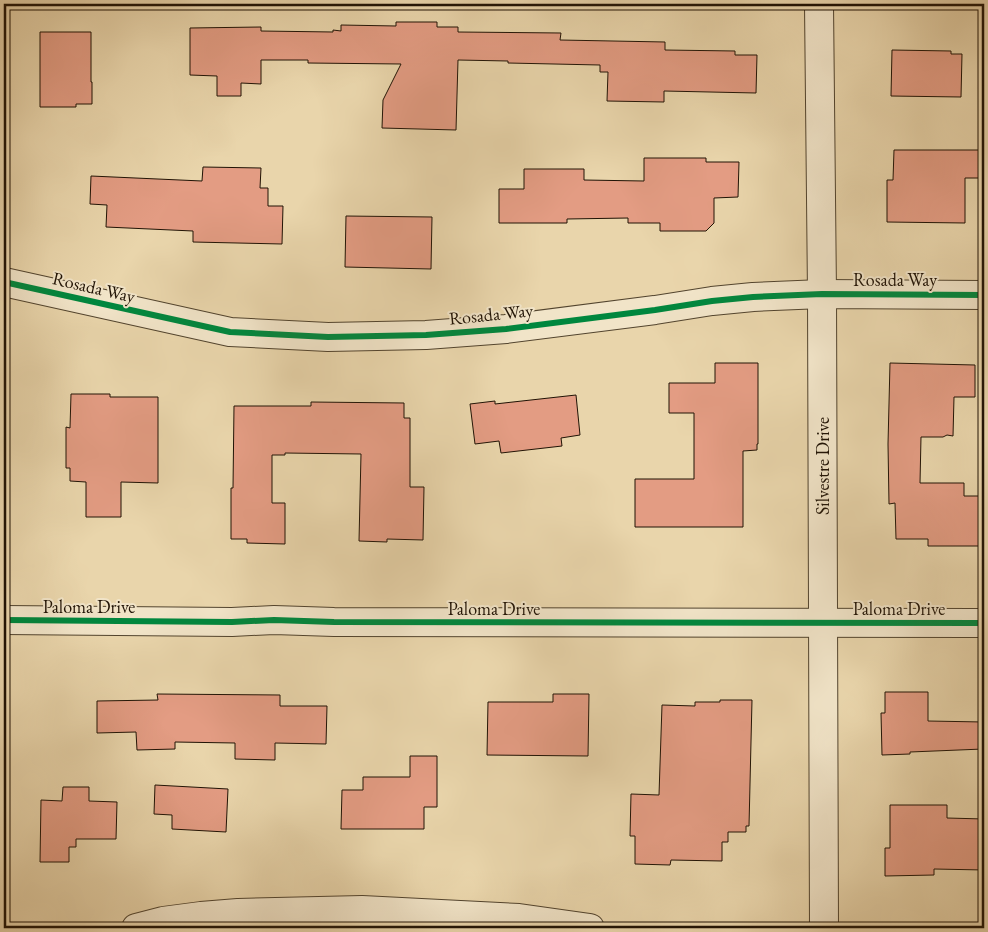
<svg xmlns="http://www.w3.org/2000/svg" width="988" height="932" font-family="'EB Garamond',serif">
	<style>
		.building { fill: #e39c83; stroke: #201305 }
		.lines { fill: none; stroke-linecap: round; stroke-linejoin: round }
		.minor-casing { stroke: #52442e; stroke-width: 30 }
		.minor { stroke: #f1e4c8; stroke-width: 28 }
		.cycleway-casing { stroke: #f1e4c8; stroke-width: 9 }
		.cycleway { stroke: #00873e; stroke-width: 6 }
		.labels { text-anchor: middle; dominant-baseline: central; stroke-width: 4; stroke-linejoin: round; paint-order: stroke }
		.street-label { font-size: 18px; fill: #201305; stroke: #f1e4c8 }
	</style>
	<rect width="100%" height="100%" fill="#e9d5ab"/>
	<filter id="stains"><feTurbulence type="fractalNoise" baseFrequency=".004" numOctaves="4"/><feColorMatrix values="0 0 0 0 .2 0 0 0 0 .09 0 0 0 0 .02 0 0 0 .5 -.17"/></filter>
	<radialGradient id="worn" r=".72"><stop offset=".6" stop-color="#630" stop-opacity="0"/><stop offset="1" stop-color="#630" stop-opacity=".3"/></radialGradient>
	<!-- building -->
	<g class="building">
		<polygon points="396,22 437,22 437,27 458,27 458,32 561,33 560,40 665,42 665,50 735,51 735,55 757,55 756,93 664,91 664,102 607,101 608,72 600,72 600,65 508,63 508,61 458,60 456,130 382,128 383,100 401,64 308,63 308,60 261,60 261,84 241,83 241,96 217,96 217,76 190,75 190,28 261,27 261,31 333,32 333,30 341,31 341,25 396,26"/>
		<polygon points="40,32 91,32 91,82 92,82 92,104 76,104 76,107 40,107"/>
		<polygon points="892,50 951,51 951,54 962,54 961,97 891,96"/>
		<polygon points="894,150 984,150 984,178 965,178 965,223 887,222 887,180 893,180"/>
		<polygon points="644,158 706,158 706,162 739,162 738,197 714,198 714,223 706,231 660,231 660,223 628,223 628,218 567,219 567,223 499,223 499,189 524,189 524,169 584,169 584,180 644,181"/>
		<polygon points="203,167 261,168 260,188 268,188 268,206 283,206 282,244 193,242 193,231 106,227 107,205 90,204 91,176 202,181"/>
		<polygon points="346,216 432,217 431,269 345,267"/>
		<polygon points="715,363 758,363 758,444 757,444 757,450 743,451 743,527 635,527 635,479 694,479 694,413 669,413 669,383 715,383"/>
		<polygon points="890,363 975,365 975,397 954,397 953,436 947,435 943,437 921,437 920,483 964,483 964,496 984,496 984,546 928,546 928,539 896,539 895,503 889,504 888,444"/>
		<polygon points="71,394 110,394 110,397 158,397 158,483 121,482 121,517 86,517 86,482 70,481 70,468 66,468 66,427 70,428"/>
		<polygon points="576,395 580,435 561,438 562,446 501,453 499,441 475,444 470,404 495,401 495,404"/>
		<polygon points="311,402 404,403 404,418 410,418 410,487 424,487 423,540 387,539 387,542 359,541 361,454 285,453 285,455 272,455 272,503 285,503 285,544 247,543 247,539 231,539 231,488 233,488 234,406 311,406"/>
		<polygon points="885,692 928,692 928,721 983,722 983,749 910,752 910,754 882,755 881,713 885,713"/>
		<polygon points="157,694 280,695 280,706 327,706 326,744 275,743 275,760 235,759 235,743 175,742 175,749 137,750 136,732 97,733 97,701 158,700"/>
		<polygon points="553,694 589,694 588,756 487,755 488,702 553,702"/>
		<polygon points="720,700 752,700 749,826 746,826 746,832 728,832 728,842 722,842 722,861 671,860 670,865 635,864 635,836 630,836 631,794 659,795 662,705 695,706 695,702 720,702"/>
		<polygon points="410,756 437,756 437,807 424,807 424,829 341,829 342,790 363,790 363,777 410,777"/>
		<polygon points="155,785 228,789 226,832 172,829 172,815 154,814"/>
		<polygon points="63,787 89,787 89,801 117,802 116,839 76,839 76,847 69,847 69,862 40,862 41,800 62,801"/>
		<polygon points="890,805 947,805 947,818 984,819 984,870 934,869 934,875 885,876 885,848 890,848"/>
	</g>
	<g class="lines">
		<!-- minor casing -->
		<g class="minor-casing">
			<g id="minor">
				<polyline points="819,4 822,294 824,928"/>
				<polyline points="4,282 230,332 328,337 426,335 506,329 655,310 712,301 753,297 822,294 984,295"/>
				<polyline points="4,620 232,622 274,620 334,622 984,623"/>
				<polyline points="136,928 163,921 201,916 238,913 362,910 519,918 590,928"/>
			</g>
		</g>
		<!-- minor -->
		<use href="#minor" class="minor"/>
		<!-- cycleway casing -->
		<g class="cycleway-casing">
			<g id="cycleway">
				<polyline points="4,282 230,332 328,337 426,335 506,329 655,310 712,301 753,297 822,294 984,295"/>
				<polyline points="4,620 232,622 274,620 334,622 984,623"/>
			</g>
		</g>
		<!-- cycleway -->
		<use href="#cycleway" class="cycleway"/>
	</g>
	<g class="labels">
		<!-- street labels -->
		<g class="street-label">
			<text x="895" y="279">Rosada Way</text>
			<text transform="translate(94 287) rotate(13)">Rosada Way</text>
			<text transform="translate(491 314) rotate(-6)">Rosada Way</text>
			<text transform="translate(822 466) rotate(-90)">Silvestre Drive</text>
			<text x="89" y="606">Paloma Drive</text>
			<text x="494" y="608">Paloma Drive</text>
			<text x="899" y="608">Paloma Drive</text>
		</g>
	</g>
	<!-- margin -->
	<rect width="988" height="932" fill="none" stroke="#e9d5ab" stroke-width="20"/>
	<rect x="5" y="5" width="978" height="922" fill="none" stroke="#201305" stroke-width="2.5"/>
	<rect x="10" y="10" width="968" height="912" fill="none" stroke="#201305"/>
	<rect width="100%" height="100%" filter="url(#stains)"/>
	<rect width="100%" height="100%" fill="url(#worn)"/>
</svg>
